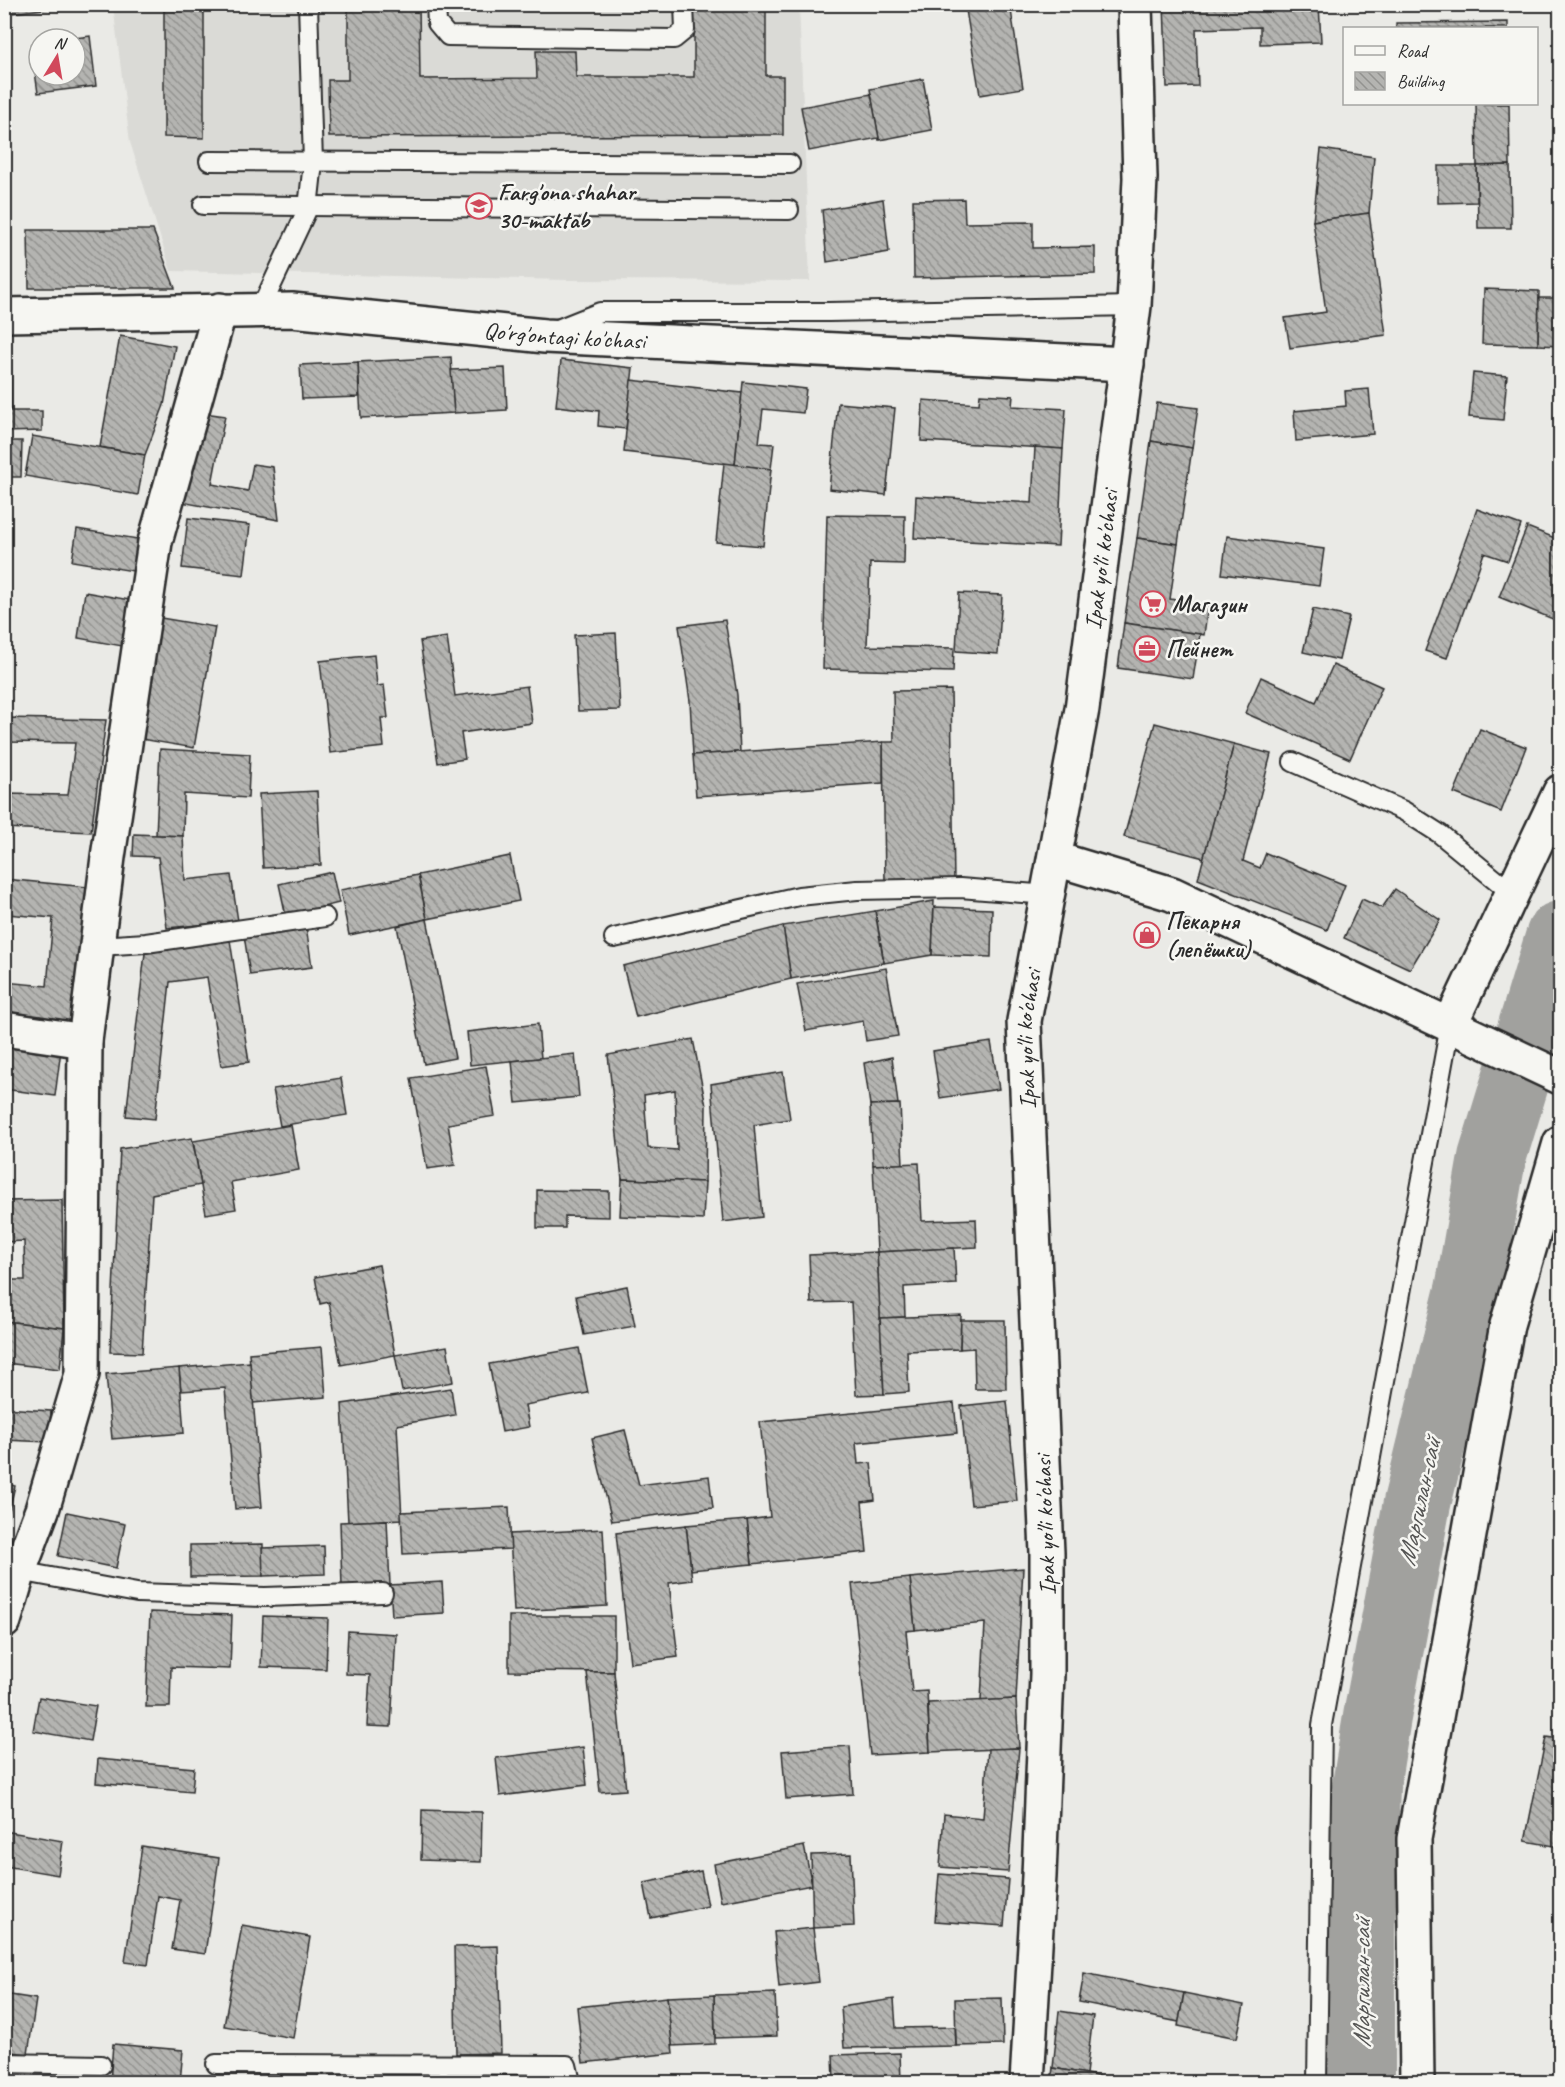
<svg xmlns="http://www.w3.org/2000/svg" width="1565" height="2087" font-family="Caveat,sans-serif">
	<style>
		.built { fill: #dadad6 }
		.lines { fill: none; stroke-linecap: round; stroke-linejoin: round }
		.river { stroke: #a1a19e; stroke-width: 68 }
		.building { fill: url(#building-back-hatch); stroke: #2b2b2b; stroke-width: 1.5; fill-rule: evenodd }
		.lane-casing { stroke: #2b2b2b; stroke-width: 22 }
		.street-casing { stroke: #2b2b2b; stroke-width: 38 }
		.secondary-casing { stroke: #2b2b2b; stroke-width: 38 }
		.lane { stroke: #f6f6f2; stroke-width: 18 }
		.street { stroke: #f6f6f2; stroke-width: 33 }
		.secondary { stroke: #f6f6f2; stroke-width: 33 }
		.labels { text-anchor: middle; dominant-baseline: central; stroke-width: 5; stroke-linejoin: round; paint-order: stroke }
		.poi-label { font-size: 24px; font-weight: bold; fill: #2b2b2b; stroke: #f6f6f2; text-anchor: start }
		.street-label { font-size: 24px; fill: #2b2b2b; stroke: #f6f6f2 }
		.water-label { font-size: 26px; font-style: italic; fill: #545453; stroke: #f6f6f2 }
	</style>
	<defs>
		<pattern id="building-back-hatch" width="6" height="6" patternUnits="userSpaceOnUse" patternTransform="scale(1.5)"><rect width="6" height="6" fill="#b4b4b1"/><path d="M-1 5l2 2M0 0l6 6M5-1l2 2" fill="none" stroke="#939390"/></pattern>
	</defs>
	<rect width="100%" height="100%" fill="#eaeae6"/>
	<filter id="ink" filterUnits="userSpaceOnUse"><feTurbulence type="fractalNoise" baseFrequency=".0167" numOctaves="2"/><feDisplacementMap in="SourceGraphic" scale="12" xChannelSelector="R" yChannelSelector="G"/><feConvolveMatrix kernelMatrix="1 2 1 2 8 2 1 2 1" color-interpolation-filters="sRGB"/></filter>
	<g filter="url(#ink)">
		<!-- built -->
		<polygon class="built" points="113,5 799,5 810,281 568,280 171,271 130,142"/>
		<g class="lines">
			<!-- river -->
			<polyline class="river" points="1361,2082 1361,1933 1366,1786 1377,1717 1417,1503 1469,1290 1492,1158 1560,935"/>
		</g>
		<!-- building -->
		<g class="building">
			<polygon points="4,4 52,4 52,8 4,14"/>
			<polygon points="164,4 204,4 204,138 164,137"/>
			<polygon points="348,4 419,4 420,79 537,78 536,51 575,51 576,77 694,77 694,4 766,4 766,76 783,76 783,135 329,137 328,80 348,80"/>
			<polygon points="965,4 1010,4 1023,88 980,95"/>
			<polygon points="1164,4 1319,4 1321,42 1260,44 1260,27 1196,29 1198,86 1167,87"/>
			<polygon points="1508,22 1508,28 1396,28 1396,23"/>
			<polygon points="90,36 96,86 38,93 31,44 39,43 39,75 75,75 75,39 67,39"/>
			<polygon points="923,79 932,130 879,140 870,89"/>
			<polygon points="871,94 879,138 809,151 801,107"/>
			<polygon points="1476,104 1509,104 1510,165 1477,166"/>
			<polygon points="1321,149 1374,157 1369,213 1313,221"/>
			<polygon points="1510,165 1511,228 1478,228 1477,166"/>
			<polygon points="1438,166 1477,166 1477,202 1438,203"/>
			<polygon points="883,199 889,252 827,262 822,210"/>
			<polygon points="964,199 965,223 1033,222 1033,248 1095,247 1095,274 914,278 913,200"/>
			<polygon points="1369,213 1386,335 1290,348 1285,318 1326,312 1313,221"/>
			<polygon points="28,230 153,230 175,288 29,288"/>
			<polygon points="1484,289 1539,291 1538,345 1482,344"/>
			<polygon points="1539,298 1560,298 1560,346 1538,345"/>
			<polygon points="4,334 10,334 11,411 42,411 42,431 4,432"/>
			<polygon points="120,336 175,346 164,405 145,455 100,447"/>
			<polygon points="451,357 454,413 361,418 358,362"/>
			<polygon points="561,360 633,368 626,429 598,426 599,411 556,406"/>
			<polygon points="358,362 359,397 302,399 300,365"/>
			<polygon points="505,368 507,410 454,413 451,370"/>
			<polygon points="1473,373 1507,376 1503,420 1469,417"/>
			<polygon points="631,380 742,393 735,465 624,452"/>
			<polygon points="743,382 806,389 803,413 763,409 759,443 774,444 771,469 735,465"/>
			<polygon points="1369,389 1373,434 1296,441 1294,411 1346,406 1345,391"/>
			<polygon points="980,394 1013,396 1012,406 1066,409 1063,449 921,441 923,400 979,404"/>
			<polygon points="838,403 895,408 886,495 829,489"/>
			<polygon points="1157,403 1198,408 1192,448 1151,441"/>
			<polygon points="197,412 225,416 212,484 248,491 253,464 273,467 279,520 181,502"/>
			<polygon points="32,436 145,455 138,495 25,476"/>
			<polygon points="4,441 22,441 21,477 4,477"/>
			<polygon points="1151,441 1192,448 1178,544 1137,538"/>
			<polygon points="1035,447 1063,449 1058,546 914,538 916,496 1032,503"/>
			<polygon points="724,463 771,469 763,546 716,542"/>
			<polygon points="1477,509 1521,525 1508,561 1484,553 1447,658 1425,651"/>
			<polygon points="827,515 905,516 904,564 870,563 867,646 954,648 953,672 823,669"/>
			<polygon points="188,518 250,525 244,575 182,568"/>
			<polygon points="1527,527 1560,540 1560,622 1499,597"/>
			<polygon points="77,529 138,539 133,571 72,561"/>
			<polygon points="1227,536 1324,549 1319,586 1222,574"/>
			<polygon points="1137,538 1178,544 1170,599 1208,605 1204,635 1124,623"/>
			<polygon points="85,592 130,600 122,646 78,638"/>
			<polygon points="959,593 1002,595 998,654 956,651"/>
			<polygon points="1313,609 1349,617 1339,660 1303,652"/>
			<polygon points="161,618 215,627 194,748 141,739"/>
			<polygon points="725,620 737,695 740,752 693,755 690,701 679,626"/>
			<polygon points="1124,623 1200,634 1193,679 1118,668"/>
			<polygon points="616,633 620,710 578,711 574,635"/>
			<polygon points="447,637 455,696 527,686 532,723 461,733 465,759 438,763 420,641"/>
			<polygon points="374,655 377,686 384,685 388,718 381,718 384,747 330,753 320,661"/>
			<polygon points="1333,665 1382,687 1350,759 1245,713 1261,677 1316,702"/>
			<polygon points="951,690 954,882 885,883 883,742 894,742 893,691"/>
			<polygon points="4,718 106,720 91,832 4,828 4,794 68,795 75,743 4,742"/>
			<polygon points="1155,723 1234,744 1204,858 1124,837"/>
			<polygon points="1480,729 1526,747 1501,812 1454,793"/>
			<polygon points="883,742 883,783 696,796 693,755"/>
			<polygon points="1234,744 1271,754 1243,861 1260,868 1266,853 1345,885 1327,930 1198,879"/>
			<polygon points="160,749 250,754 248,798 184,794 183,836 156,835"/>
			<polygon points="317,791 321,865 263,868 259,794"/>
			<polygon points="134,834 183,836 185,880 231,875 238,921 167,928 158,857 133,856"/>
			<polygon points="510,856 519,901 427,919 418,875"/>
			<polygon points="332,872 339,903 286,916 279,884"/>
			<polygon points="418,875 427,919 349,935 340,890"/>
			<polygon points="4,879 87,887 74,1022 4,1011 4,982 47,986 53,918 6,914 4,934"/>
			<polygon points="1395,889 1440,920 1410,969 1344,938 1362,899 1382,908"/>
			<polygon points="934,901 932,955 884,963 875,911"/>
			<polygon points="934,907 992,909 991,957 932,955"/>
			<polygon points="875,911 884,963 791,979 783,926"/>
			<polygon points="427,919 455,1058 424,1064 397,926"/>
			<polygon points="306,926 312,967 250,975 244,935"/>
			<polygon points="783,926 791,979 636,1017 623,966"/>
			<polygon points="230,940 249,1062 221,1066 207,977 170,982 155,1119 126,1116 145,953"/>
			<polygon points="886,968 898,1036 866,1041 863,1021 806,1031 797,984"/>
			<polygon points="538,1024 541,1058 470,1065 467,1032"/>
			<path d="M693 1039 706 1106 705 1182 622 1179 608 1055ZM675 1090 677 1150 648 1148 644 1095Z"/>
			<polygon points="4,1041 61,1050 55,1096 4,1089"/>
			<polygon points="991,1042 999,1089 940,1098 933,1051"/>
			<polygon points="575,1054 579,1097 516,1103 512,1061"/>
			<polygon points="892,1057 898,1104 870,1105 864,1063"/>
			<polygon points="486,1066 495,1116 448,1124 455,1165 427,1169 411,1078"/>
			<polygon points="783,1072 790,1119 754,1125 762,1217 723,1222 711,1084"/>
			<polygon points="341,1078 347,1115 280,1126 273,1089"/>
			<polygon points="900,1104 903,1164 873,1165 870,1105"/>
			<polygon points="291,1125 299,1170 231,1182 236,1209 206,1214 193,1141"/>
			<polygon points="192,1138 201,1185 152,1194 142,1353 110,1352 120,1149"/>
			<polygon points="919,1163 922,1221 976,1219 977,1247 877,1252 873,1165"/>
			<polygon points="622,1179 705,1182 703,1220 620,1216"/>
			<polygon points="537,1190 609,1191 609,1217 565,1216 565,1228 537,1228"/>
			<polygon points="62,1200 64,1328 4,1321 4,1280 25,1280 24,1241 4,1242 4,1201"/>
			<polygon points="954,1248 956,1284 904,1287 905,1317 880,1318 877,1252"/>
			<polygon points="877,1252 884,1394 856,1395 851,1302 811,1303 809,1255"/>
			<polygon points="379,1265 395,1355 341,1365 329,1302 320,1304 315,1277"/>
			<polygon points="627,1286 635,1326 584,1335 576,1296"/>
			<polygon points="961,1315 960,1349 907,1351 909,1392 884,1394 880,1318"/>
			<polygon points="961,1320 1005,1320 1006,1389 975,1389 974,1348 960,1349"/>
			<polygon points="4,1321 64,1328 60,1369 4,1363"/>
			<polygon points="447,1346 453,1382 402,1391 395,1355"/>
			<polygon points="322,1347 326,1397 253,1403 249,1353"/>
			<polygon points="579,1348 588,1393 525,1405 529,1427 502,1432 489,1364"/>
			<polygon points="250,1362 262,1507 235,1509 225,1388 181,1391 179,1368"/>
			<polygon points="179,1368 184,1433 112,1439 106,1374"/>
			<polygon points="451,1388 455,1415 397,1425 402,1519 348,1522 342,1404"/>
			<polygon points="1007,1401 1017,1501 971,1505 961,1406"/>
			<polygon points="954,1403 957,1433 856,1443 858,1464 871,1463 875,1500 862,1502 867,1552 752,1564 747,1520 770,1517 760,1422"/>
			<polygon points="4,1408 51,1411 49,1442 4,1440"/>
			<polygon points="625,1430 639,1485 709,1476 713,1508 612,1521 592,1438"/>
			<polygon points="4,1483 15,1486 4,1531"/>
			<polygon points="509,1507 511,1549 403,1554 401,1512"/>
			<polygon points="67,1512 125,1524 116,1568 58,1556"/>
			<polygon points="387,1520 390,1585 342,1587 340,1522"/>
			<polygon points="747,1520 752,1564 691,1570 686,1525"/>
			<polygon points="686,1525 692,1580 669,1583 678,1657 630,1663 616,1533"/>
			<polygon points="603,1529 607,1606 514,1611 510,1534"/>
			<polygon points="263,1544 263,1576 190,1577 190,1545"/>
			<polygon points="324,1546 325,1574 263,1576 262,1548"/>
			<polygon points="1023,1568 1016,1699 981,1701 985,1623 915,1630 910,1578"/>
			<polygon points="910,1578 915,1630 906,1631 912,1692 927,1691 930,1752 870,1755 852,1584"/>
			<polygon points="442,1582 444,1613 392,1616 390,1585"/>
			<polygon points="150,1612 232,1615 230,1669 171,1667 170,1707 146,1707"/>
			<polygon points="263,1616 328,1618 326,1669 261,1667"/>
			<polygon points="509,1616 614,1616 614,1672 509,1671"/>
			<polygon points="348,1631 396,1634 391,1727 367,1726 370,1675 346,1674"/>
			<polygon points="587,1672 614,1672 626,1790 600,1792"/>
			<polygon points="39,1697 96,1706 90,1741 33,1731"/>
			<polygon points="1016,1699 1019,1748 930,1752 928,1703"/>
			<polygon points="1546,1737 1560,1739 1560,1847 1525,1841"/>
			<polygon points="850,1746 853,1794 786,1799 782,1751"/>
			<polygon points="583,1747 587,1785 500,1796 496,1758"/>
			<polygon points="1019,1748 1008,1872 940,1867 944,1814 983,1818 988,1749"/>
			<polygon points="98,1759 194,1768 192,1792 96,1783"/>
			<polygon points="422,1810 482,1812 481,1862 421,1860"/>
			<polygon points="4,1831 63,1841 58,1875 5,1866 4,1868"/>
			<polygon points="142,1846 219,1858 205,1954 172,1949 180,1900 158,1896 148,1965 125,1962"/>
			<polygon points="804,1846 812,1885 721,1902 714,1864"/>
			<polygon points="851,1854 854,1926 813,1928 811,1855"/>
			<polygon points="701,1871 708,1906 651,1918 644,1883"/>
			<polygon points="939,1874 1008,1879 1004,1926 935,1921"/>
			<polygon points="242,1925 310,1937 293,2038 224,2026"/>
			<polygon points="813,1928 819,1982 779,1987 774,1932"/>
			<polygon points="498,1946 501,2053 456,2054 454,1947"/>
			<polygon points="1084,1973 1184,1993 1179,2022 1079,2002"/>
			<polygon points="775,1993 777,2036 715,2038 714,1995"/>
			<polygon points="1184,1993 1244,2005 1237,2038 1178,2026"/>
			<polygon points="4,1994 36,1999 28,2054 4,2051"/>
			<polygon points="714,1995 715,2044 672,2046 667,1997"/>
			<polygon points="667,1997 673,2053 583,2063 577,2007"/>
			<polygon points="1002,1998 1003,2045 956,2046 955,1999"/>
			<polygon points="894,1999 896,2028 955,2027 956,2046 844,2048 841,2007"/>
			<polygon points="1059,2011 1093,2016 1086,2074 1053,2068"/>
			<polygon points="113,2044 183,2050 180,2082 110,2082"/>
			<polygon points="900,2053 901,2082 834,2082 833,2055"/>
			<polygon points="1053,2068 1086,2074 1133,2082 1051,2082"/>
			<polygon points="556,2080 557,2082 489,2082"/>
		</g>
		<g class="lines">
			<!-- lane casing -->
			<g class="lane-casing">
				<g id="lane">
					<polyline points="436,4 437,23 448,36 674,39 685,30 684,4"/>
					<polyline points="209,161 790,164"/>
					<polyline points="203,205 789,210"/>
					<polyline points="260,310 308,208 313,162 308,4"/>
					<polyline points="555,330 600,312 829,312 1134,306"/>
					<polyline points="1293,762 1404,811 1440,834 1513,894"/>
					<polyline points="614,938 799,896 857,890 960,888 1048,895"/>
					<polyline points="98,946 146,943 325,917"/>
					<polyline points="19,1571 137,1593 265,1597 383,1593"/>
					<polyline points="4,2063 101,2065"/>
					<polyline points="216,2064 567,2065 571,2082"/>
					<polyline points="1317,2082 1322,1725 1450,1025"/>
				</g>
			</g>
			<!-- street casing -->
			<g class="street-casing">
				<g id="street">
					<path id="s1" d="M4 315 292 310 545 336 1127 364"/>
					<polyline points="1450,1025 1560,792"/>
					<polyline points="4,1029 85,1041"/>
					<polyline points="4,1621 19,1571 42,1510 82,1374 85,1041 108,857 155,542 220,310"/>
					<polyline points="1417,2082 1414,1839 1507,1325 1560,1143"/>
				</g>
			</g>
			<!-- secondary casing -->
			<g class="secondary-casing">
				<g id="secondary">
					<polyline points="1056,859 1172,894 1560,1077"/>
					<path id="s2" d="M1027 2082 1039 1876 1047 1674V1553L1024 1021 1082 709 1134 306 1140 178 1135 4"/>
				</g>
			</g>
			<!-- lane -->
			<use href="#lane" class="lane"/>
			<!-- street -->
			<use href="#street" class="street"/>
			<!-- secondary -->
			<use href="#secondary" class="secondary"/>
		</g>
	</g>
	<!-- icons -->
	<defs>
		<g id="school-ring" transform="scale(1.35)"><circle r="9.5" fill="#f6f6f2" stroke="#d1495b" stroke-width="1.5"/><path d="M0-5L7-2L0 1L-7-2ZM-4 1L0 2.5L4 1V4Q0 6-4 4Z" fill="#d1495b"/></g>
		<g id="supermarket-ring" transform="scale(1.35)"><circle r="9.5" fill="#f6f6f2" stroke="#d1495b" stroke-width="1.5"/><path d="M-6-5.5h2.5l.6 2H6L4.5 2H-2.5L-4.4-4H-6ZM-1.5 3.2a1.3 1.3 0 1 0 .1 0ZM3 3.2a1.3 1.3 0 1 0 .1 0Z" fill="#d1495b"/></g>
		<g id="office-ring" transform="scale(1.35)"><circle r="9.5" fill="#f6f6f2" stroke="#d1495b" stroke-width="1.5"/><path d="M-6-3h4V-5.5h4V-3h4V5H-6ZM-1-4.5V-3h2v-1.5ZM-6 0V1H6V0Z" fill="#d1495b"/></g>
		<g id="shop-ring" transform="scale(1.35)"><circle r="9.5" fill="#f6f6f2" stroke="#d1495b" stroke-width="1.5"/><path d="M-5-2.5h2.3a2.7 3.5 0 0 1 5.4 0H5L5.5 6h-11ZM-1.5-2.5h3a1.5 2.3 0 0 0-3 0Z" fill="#d1495b"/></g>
	</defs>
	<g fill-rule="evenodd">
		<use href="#school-ring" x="479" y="206"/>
		<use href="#supermarket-ring" x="1153" y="604"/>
		<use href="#office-ring" x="1147" y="649"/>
		<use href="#shop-ring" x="1147" y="935"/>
	</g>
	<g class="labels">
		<!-- poi labels -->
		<g class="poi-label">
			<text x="498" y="192">Farg'ona shahar<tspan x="498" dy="28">30-maktab</tspan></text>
			<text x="1172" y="604">Магазин</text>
			<text x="1166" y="649">Пейнет</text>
			<text x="1166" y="921">Пекарня<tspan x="1166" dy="28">(лепёшки)</tspan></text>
		</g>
		<!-- street labels -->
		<g class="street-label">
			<text stroke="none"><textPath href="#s1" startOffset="562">Qo'rg'ontagi ko'chasi</textPath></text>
			<text stroke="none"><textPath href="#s2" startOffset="1530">Ipak yo'li ko'chasi</textPath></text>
			<text stroke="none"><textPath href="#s2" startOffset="1044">Ipak yo'li ko'chasi</textPath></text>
			<text transform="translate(1045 1525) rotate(-92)">Ipak yo'li ko'chasi</text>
		</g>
		<!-- water labels -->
		<g class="water-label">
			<text transform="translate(1419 1502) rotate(-78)">Маргилан-сай</text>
			<text transform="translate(1361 1983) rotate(-90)">Маргилан-сай</text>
		</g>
	</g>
	<!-- margin -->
	<rect width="1565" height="2087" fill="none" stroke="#f6f6f2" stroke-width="24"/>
	<rect x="12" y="12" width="1541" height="2063" fill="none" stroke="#2b2b2b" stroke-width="2" filter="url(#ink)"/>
	<!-- legend -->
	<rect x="1343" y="27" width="195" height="78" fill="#f6f6f2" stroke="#a5a5a2" stroke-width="1.5"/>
	<rect x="1355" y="46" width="30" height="9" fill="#f6f6f2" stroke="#a5a5a2" stroke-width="1.5"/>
	<text x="1397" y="57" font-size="18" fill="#2b2b2b">Road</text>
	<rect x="1355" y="72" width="30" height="18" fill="url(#building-back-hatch)" stroke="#a5a5a2" stroke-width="1.5"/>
	<text x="1397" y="87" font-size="18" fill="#2b2b2b">Building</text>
	<!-- north arrow -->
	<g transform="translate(57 57) rotate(11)"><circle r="28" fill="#f6f6f2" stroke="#a5a5a2" stroke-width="1.5"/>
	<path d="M0-4.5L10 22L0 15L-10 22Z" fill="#d1495b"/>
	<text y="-9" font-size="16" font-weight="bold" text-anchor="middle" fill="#2b2b2b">N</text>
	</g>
</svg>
